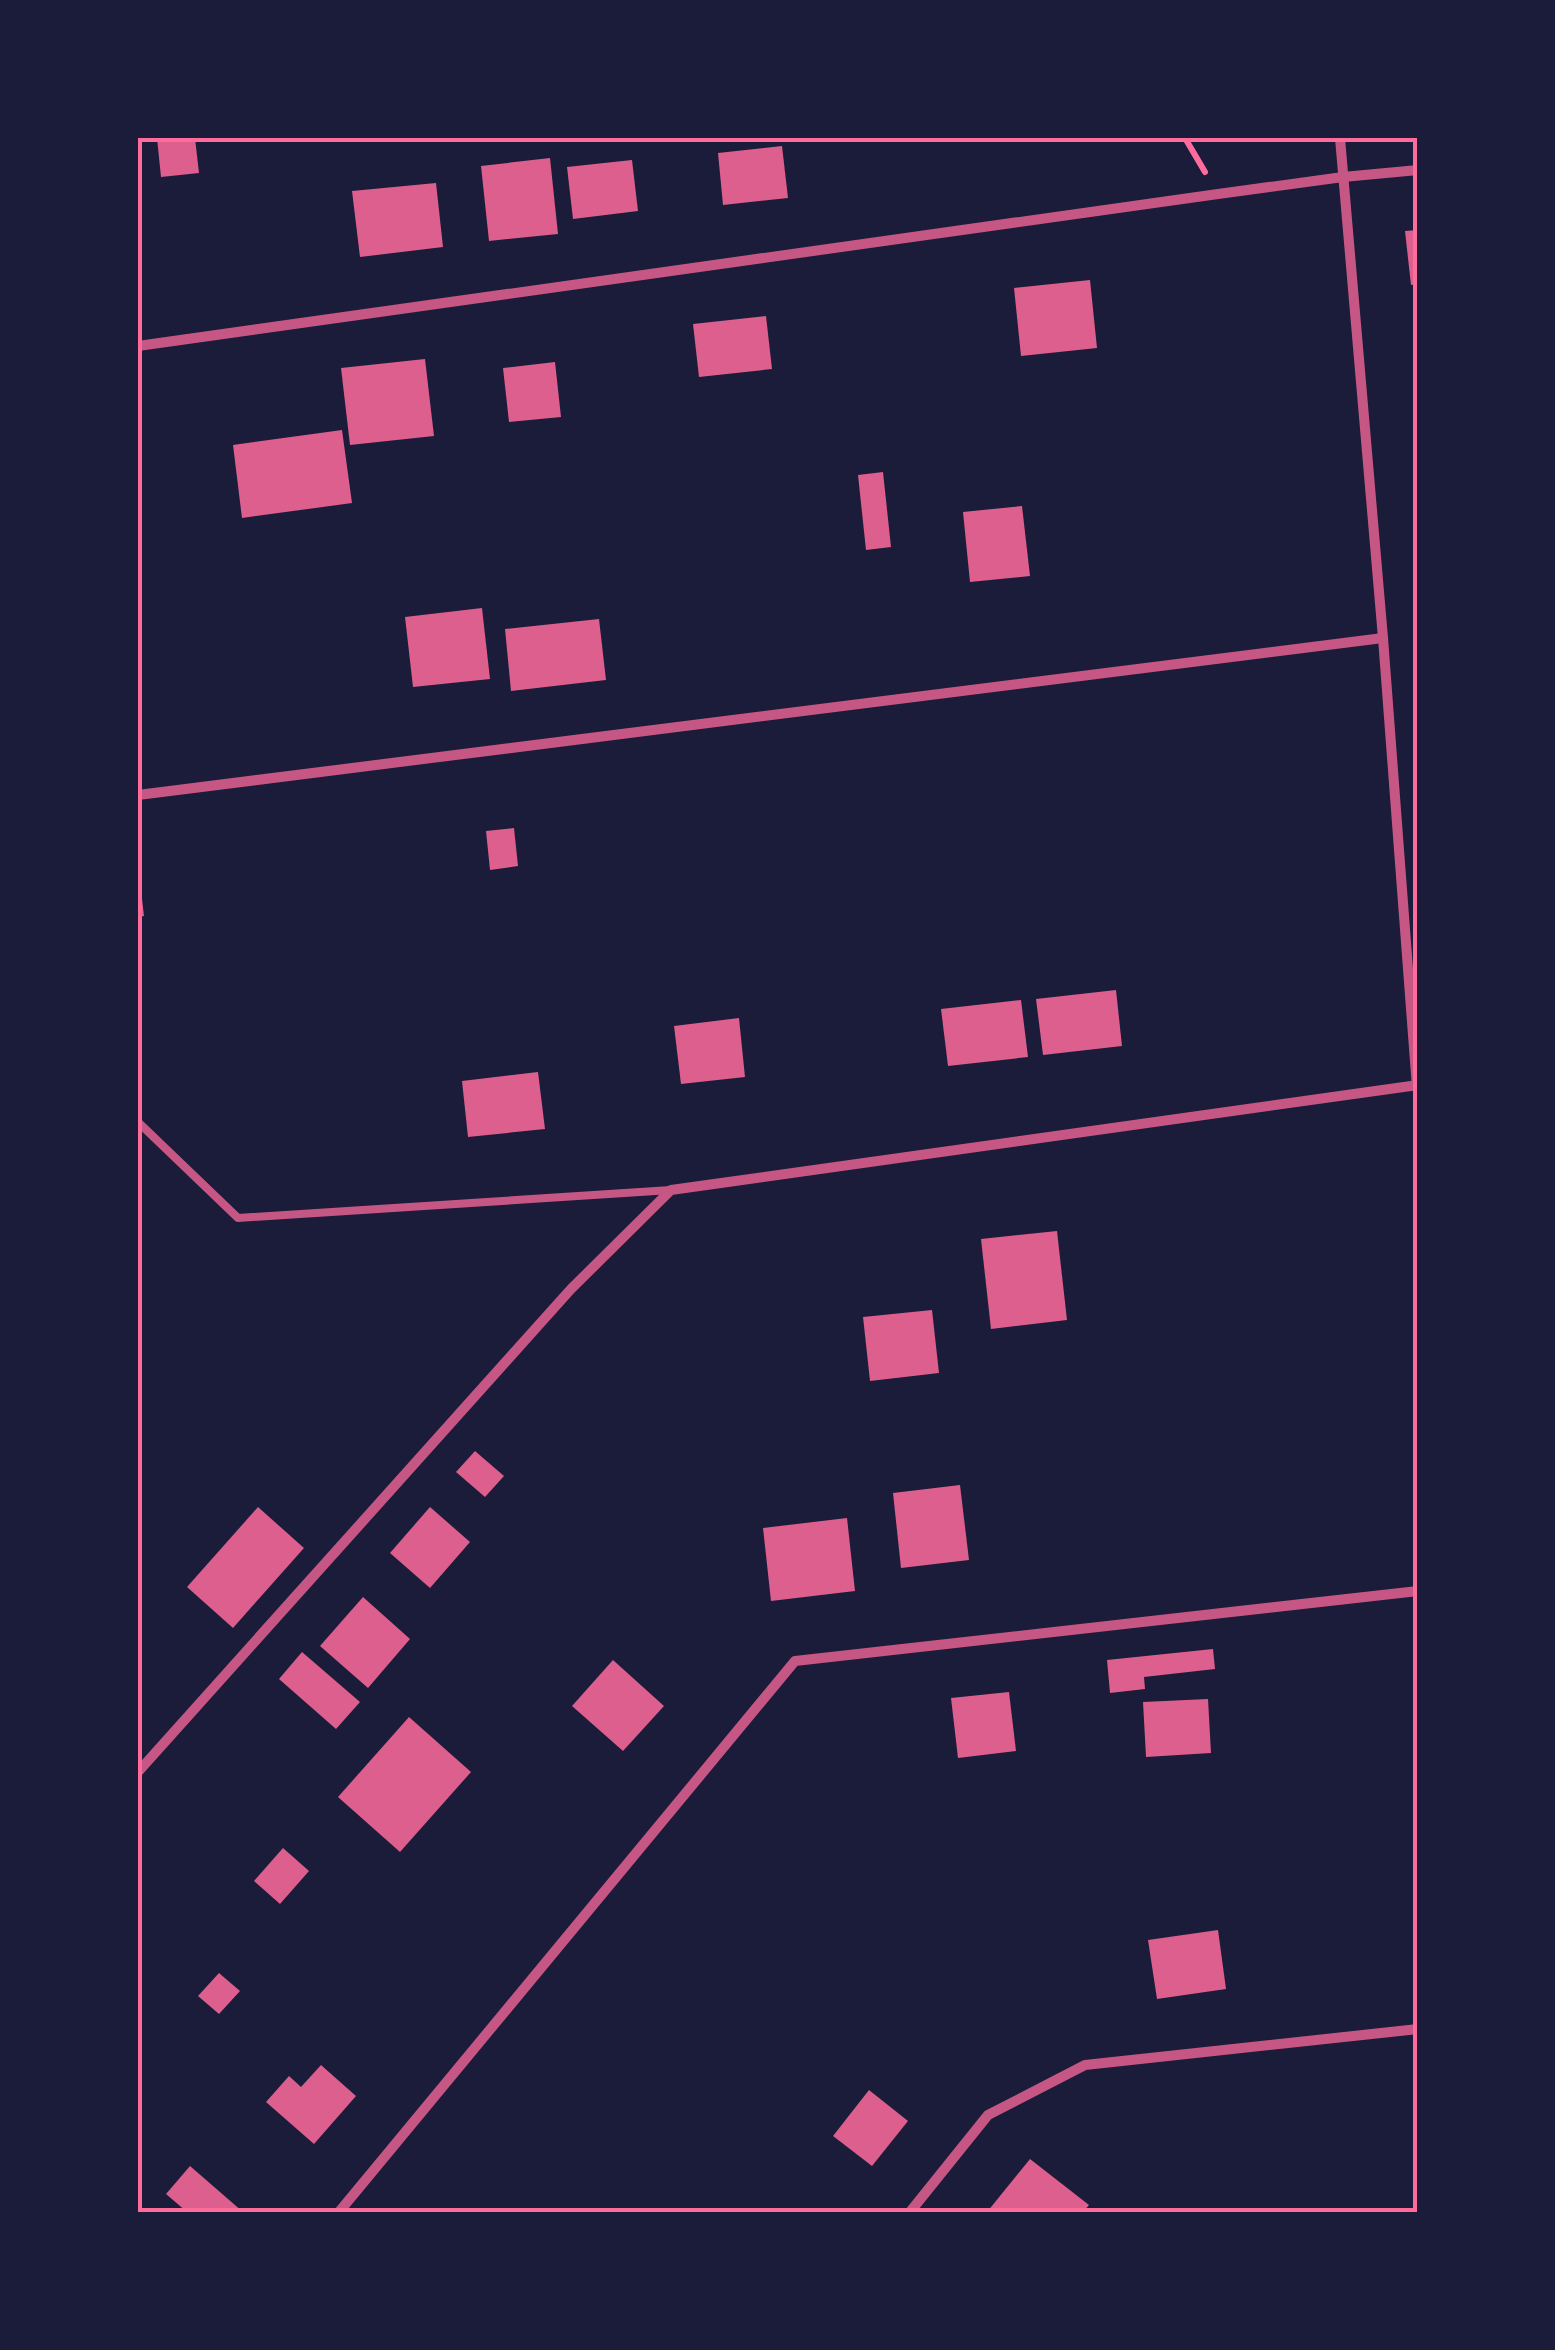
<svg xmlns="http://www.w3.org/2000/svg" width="1555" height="2350" font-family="'IBM Plex Serif',serif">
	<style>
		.building { fill: #dd5f8e }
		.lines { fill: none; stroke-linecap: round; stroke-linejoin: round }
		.path { stroke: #ff6b9d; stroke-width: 6 }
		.service { stroke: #c65784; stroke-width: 8 }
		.minor { stroke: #c65784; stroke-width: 10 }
		.neatline { fill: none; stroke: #ff6b9d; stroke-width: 4 }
	</style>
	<rect width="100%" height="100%" fill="#1b1b3a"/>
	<!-- building -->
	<g class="building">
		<polygon points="157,138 195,138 199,173 161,177"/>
		<polygon points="782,146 788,198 723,205 718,153"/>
		<polygon points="550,158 558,234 489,241 481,166"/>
		<polygon points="632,160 638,211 573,219 567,167"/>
		<polygon points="436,183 443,247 360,257 352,191"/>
		<polygon points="1418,230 1418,284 1411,285 1405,231"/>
		<polygon points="1090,280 1097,348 1021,356 1014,288"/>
		<polygon points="766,316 772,369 699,377 693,324"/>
		<polygon points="425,359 434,436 350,445 341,368"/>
		<polygon points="555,362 561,417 509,422 503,368"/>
		<polygon points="342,430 352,503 242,518 233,445"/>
		<polygon points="883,472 891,547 866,550 858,475"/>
		<polygon points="1022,506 1030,576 970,582 963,512"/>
		<polygon points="482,608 490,679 413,687 405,617"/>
		<polygon points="599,619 606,680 511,691 505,629"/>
		<polygon points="514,828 518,866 490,870 486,831"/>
		<polygon points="140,881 144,916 138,917 138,882"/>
		<polygon points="1116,990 1122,1046 1043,1055 1036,999"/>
		<polygon points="1021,1000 1028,1057 948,1066 941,1009"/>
		<polygon points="739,1018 745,1077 681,1084 674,1026"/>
		<polygon points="538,1072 545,1129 468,1137 462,1081"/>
		<polygon points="1057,1231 1067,1320 991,1329 981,1239"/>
		<polygon points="932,1310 939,1373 870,1381 863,1317"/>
		<polygon points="475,1451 504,1476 485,1497 456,1472"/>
		<polygon points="960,1485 969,1560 901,1568 893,1493"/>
		<polygon points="258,1507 304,1548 233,1628 187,1587"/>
		<polygon points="430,1507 470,1542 430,1588 390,1553"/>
		<polygon points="847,1518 855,1591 771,1601 763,1528"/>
		<polygon points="363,1597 410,1639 368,1688 320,1646"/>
		<polygon points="1213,1649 1215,1669 1144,1677 1145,1689 1110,1693 1107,1660"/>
		<polygon points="302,1652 360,1702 336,1729 279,1679"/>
		<polygon points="613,1660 664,1706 623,1751 572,1706"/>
		<polygon points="1009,1692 1016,1751 958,1758 951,1698"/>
		<polygon points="1208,1699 1211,1753 1146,1757 1143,1702"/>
		<polygon points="409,1717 471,1772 400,1852 338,1797"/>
		<polygon points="283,1848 309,1871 280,1904 254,1881"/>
		<polygon points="1218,1930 1226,1989 1157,1999 1148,1940"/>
		<polygon points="219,1973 240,1991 219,2014 198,1996"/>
		<polygon points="321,2065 356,2096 314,2144 266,2102 289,2076 301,2087"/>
		<polygon points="869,2090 908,2121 872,2166 833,2136"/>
		<polygon points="1030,2159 1089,2205 1083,2212 987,2212"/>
		<polygon points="190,2166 243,2212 187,2212 166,2194"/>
	</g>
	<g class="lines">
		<!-- path -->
		<polyline class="path" points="1185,138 1205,172"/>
		<!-- service -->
		<polyline class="service" points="138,1122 238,1218 671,1190"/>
		<!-- minor -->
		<g class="minor">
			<polyline points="1340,138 1383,638 1417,1088"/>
			<polyline points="138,346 1218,194 1343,177 1418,170"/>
			<polyline points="138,795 1383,638"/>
			<polyline points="138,1772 571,1289 671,1190 1418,1085"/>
			<polyline points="339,2212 795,1661 1418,1591"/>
			<polyline points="910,2212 988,2115 1085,2065 1418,2029"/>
		</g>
	</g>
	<!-- border -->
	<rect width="1555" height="2350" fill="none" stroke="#1b1b3a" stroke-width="280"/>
	<rect x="140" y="140" width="1275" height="2070" class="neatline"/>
</svg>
